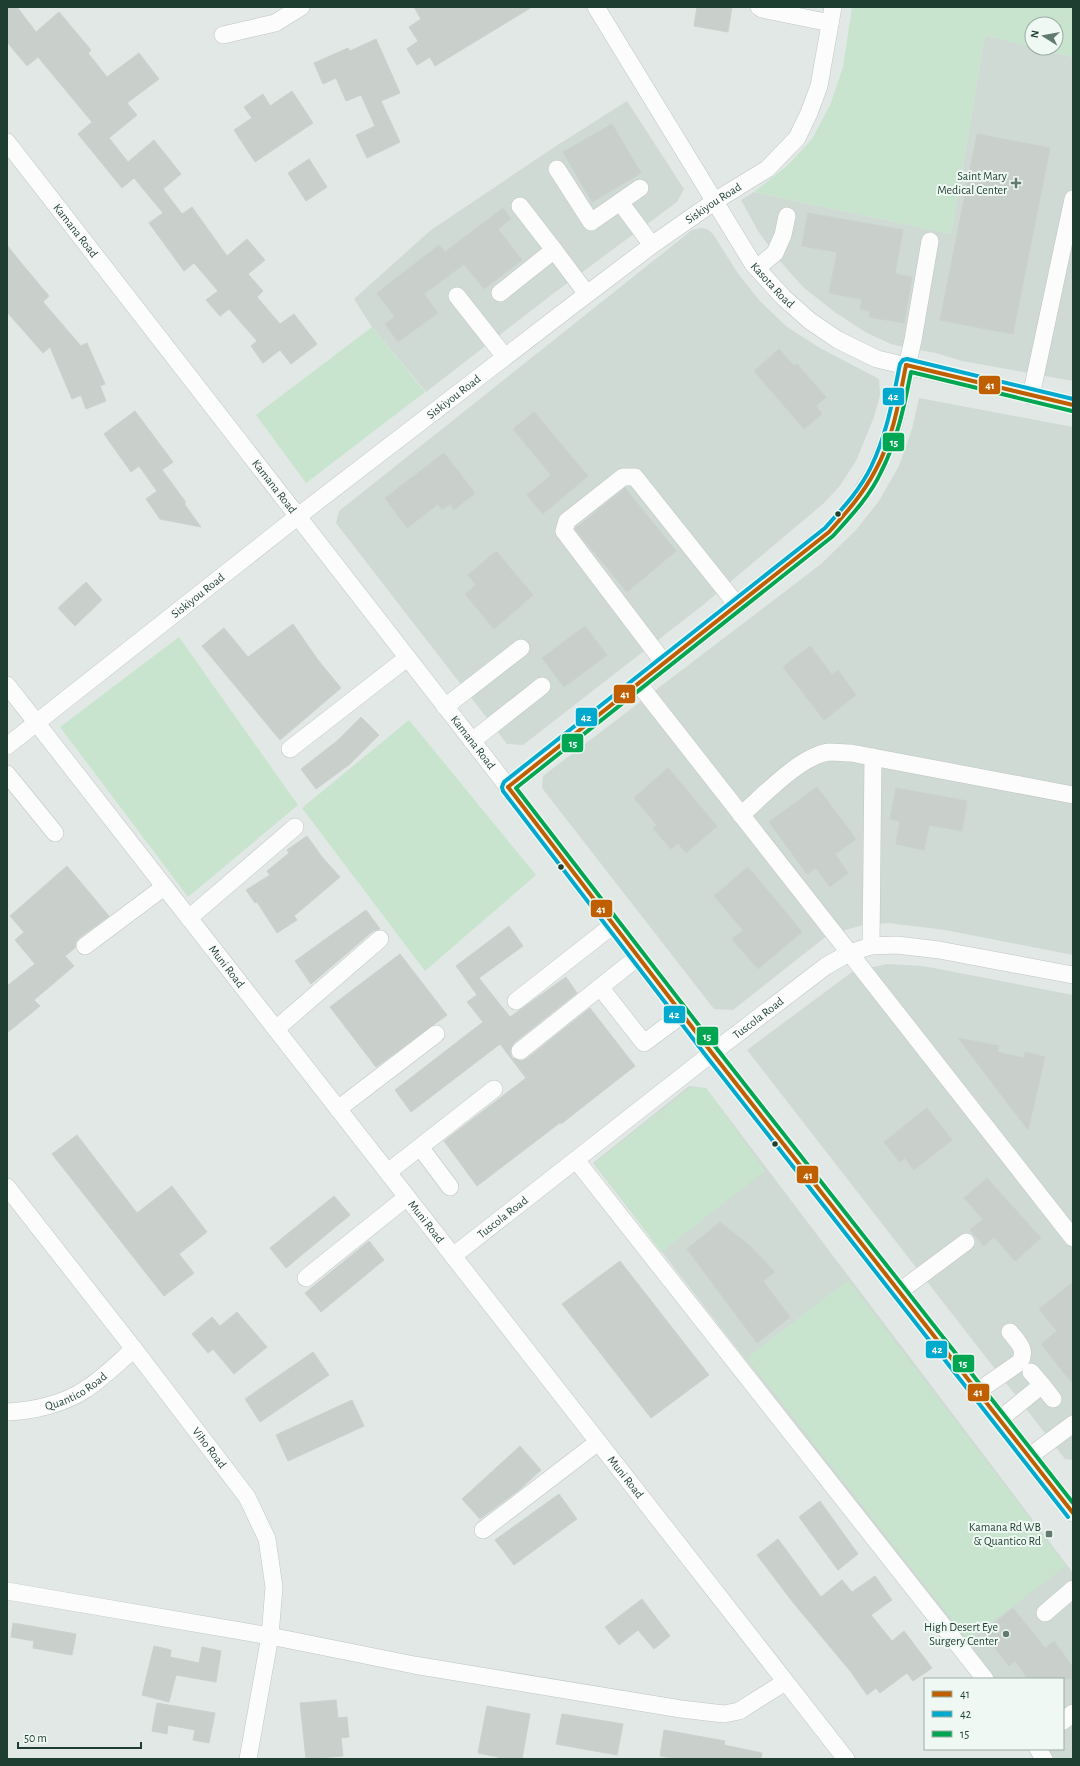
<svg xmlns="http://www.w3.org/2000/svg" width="1080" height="1766" font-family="'Alegreya Sans',sans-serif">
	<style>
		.built { fill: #cfdad4 }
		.green { fill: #c9e4ce }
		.building { fill: #c9d0cc; stroke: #cad1ce }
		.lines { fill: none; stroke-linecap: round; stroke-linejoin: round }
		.minor-casing { stroke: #bfc5c2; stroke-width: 18 }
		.minor { stroke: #fbfcfb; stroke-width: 17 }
		.bus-1-casing { stroke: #eff8f3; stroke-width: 7 }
		.bus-2-casing { stroke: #eff8f3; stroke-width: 7 }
		.bus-3-casing { stroke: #eff8f3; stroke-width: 7 }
		.bus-1 { stroke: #bf5f00; stroke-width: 4 }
		.bus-2 { stroke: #00a9ce; stroke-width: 4 }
		.bus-3 { stroke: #00a651; stroke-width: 4 }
		.poi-dot { fill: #637a71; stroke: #eff8f3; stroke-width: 1.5 }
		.bus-dot { fill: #1e3e32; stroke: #eff8f3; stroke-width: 1.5 }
		.labels { text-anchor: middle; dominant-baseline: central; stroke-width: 4; stroke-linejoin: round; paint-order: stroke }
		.poi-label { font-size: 12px; fill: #1e3e32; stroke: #eff8f3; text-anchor: end }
		.street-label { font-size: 12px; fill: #1e3e32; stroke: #eff8f3 }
		.line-badge { stroke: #eff8f3; stroke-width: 1.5 }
		.badge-label { font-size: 11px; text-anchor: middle; font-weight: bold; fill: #fff }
	</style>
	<rect width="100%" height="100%" fill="#e2e8e5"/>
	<!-- built -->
	<g class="built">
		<polygon points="985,35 1073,57 1073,381 962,361 936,353 907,348 891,344 867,333 836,313 803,287 779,260 758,231 741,200 754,192 951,234"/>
		<polygon points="627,101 684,189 677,202 554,293 426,392 372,327 354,299 431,230 553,148"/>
		<polygon points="701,228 707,229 713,234 737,272 759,300 787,327 820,348 879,379 880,395 874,417 856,461 839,487 824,503 703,605 523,745 507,744 336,523 339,511 692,230"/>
		<polygon points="919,398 1073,427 1073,955 945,930 888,923 863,925 828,935 733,1010 714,1009 542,788 543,776 821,564 856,530 879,501 899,466 912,429"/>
		<polygon points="887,964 923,966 1073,995 1073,1460 1065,1459 747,1050 852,972"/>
		<polygon points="689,1086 706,1088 1073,1573 1073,1759 1053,1759 1047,1749 1063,1749 1063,1679 993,1679 593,1163"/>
	</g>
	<!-- green -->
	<g class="green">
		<polygon points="852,7 1073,7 1073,57 1037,48 1056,48 1056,24 1032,24 1032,47 985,35 951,234 754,192 788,165 812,139 830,105 843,67"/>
		<polygon points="372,327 425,392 306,483 256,415"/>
		<polygon points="179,637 298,805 188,897 60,727"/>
		<polygon points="409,720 536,875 425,971 302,808"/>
		<polygon points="690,1088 706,1088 765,1171 661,1252 595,1163"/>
		<polygon points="848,1280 1066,1566 968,1640 747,1358"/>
	</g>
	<!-- building -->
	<g class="building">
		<polygon points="7,7 17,7 36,32 59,12 91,50 88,53 107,77 139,53 159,79 127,103 137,115 109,138 128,162 154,140 181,174 163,189 182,214 192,207 227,256 247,239 265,260 248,274 263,291 257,297 280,324 294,314 317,344 291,364 280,350 263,363 251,346 257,341 229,309 220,316 206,300 218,291 194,263 184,271 149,223 163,213 134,178 122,188 78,134 92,122 38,57 27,66 7,42"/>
		<polygon points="414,7 532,7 435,66 430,57 417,65 407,49 418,41 409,27 421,19"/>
		<polygon points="697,7 732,7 728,32 694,26"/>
		<polygon points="376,39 400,93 381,101 400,142 367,158 356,135 375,126 361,95 346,101 336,78 323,84 314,63 348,48 350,51"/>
		<polygon points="292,91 313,123 255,162 234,130 252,118 244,107 263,94 270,106"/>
		<polygon points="612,124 641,173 592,202 563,152"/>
		<polygon points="977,134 1050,148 1013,334 940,320"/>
		<polygon points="309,159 327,187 306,201 288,173"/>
		<polygon points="503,208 511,219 498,229 522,260 484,289 464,264 424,294 438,313 398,342 385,324 395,317 377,293 439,245 445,252"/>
		<polygon points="808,213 903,230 895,274 912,277 904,323 869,317 870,311 860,309 862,299 829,293 837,252 802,246"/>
		<polygon points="7,245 22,264 49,296 43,302 81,346 87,343 105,384 100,386 106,401 86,409 81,395 72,399 50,347 43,353 7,312"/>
		<polygon points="779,349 794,366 797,364 826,397 816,406 822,414 804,429 754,371"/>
		<polygon points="135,411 173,462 162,470 185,501 185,505 201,527 160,519 146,499 157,491 139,466 131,472 104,434"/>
		<polygon points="534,412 588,476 543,514 527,495 551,475 513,429"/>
		<polygon points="444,453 475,493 454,510 450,504 442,510 438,504 407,528 385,498"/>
		<polygon points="625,488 676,551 627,592 575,529"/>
		<polygon points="496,551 533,595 494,629 465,594 476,585 468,575"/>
		<polygon points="86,582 102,600 75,626 58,608"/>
		<polygon points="293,624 318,660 341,688 280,740 202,646 224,628 248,657"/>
		<polygon points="585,626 607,655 564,687 542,658"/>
		<polygon points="810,646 832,675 838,670 856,695 824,720 783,667"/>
		<polygon points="361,717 379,735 350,764 316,789 301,769 337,741"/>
		<polygon points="668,768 717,826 686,853 678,843 671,849 653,828 657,825 634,798"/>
		<polygon points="817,787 856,839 835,854 848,873 830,887 816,868 807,874 769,822"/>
		<polygon points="896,788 967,801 962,831 929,825 924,850 896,844 900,821 890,819"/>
		<polygon points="307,836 322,857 340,877 294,916 297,920 277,933 257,902 255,903 246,890 270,875 267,871 289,853 287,850"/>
		<polygon points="67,866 109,916 79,938 76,942 75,948 65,956 74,966 34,1000 40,1006 7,1033 7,986 35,964 15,940 24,932 10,916"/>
		<polygon points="748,867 802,932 758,969 732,939 743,930 714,896"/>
		<polygon points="366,910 380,929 373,931 311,984 295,961"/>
		<polygon points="509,926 523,946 479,978 510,1017 566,977 577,993 514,1043 510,1052 512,1058 521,1061 526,1059 590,1008 635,1066 561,1124 561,1122 477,1186 444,1141 526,1078 500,1044 411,1112 395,1090 483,1022 467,1002 477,995 456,966"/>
		<polygon points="400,954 447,1015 376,1067 330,1007"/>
		<polygon points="958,1038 999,1046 997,1052 1024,1058 1025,1052 1045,1057 1028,1130"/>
		<polygon points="927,1108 952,1140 914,1170 905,1158 900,1162 884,1142"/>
		<polygon points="77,1135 137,1213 172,1186 207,1232 179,1254 194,1273 164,1296 52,1154"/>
		<polygon points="987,1178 1041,1238 1015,1261 994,1237 984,1246 970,1230 983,1219 964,1198"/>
		<polygon points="334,1196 350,1215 286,1268 270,1248"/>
		<polygon points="720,1222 749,1245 775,1272 763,1281 790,1317 757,1343 687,1249"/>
		<polygon points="369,1241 384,1260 321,1312 305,1293"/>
		<polygon points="620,1261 709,1375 651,1418 562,1304"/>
		<polygon points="1073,1282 1073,1384 1041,1344 1057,1331 1039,1309"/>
		<polygon points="237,1312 267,1347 234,1374 213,1349 208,1353 192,1334 212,1317 220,1326"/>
		<polygon points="313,1352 329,1375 260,1422 245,1399"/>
		<polygon points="352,1400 364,1426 288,1461 276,1435"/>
		<polygon points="520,1446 541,1470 519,1490 480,1519 462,1499"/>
		<polygon points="559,1494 577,1519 514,1565 495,1540"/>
		<polygon points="820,1501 858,1554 838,1570 799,1517"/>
		<polygon points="778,1539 821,1597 842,1580 852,1592 875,1576 892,1600 871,1615 892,1641 904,1631 932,1668 913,1681 907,1673 880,1693 876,1688 867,1695 851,1672 791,1600 757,1555"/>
		<polygon points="642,1599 670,1636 654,1649 638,1630 619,1645 605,1627"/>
		<polygon points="1013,1608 1045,1648 1054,1641 1073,1667 1073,1679 1028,1679 1015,1661 1009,1666 983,1632"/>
		<polygon points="13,1623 76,1634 72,1655 33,1648 34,1641 11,1637"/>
		<polygon points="154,1646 171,1650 170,1657 199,1663 202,1647 221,1651 216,1682 176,1675 169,1702 142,1695"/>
		<polygon points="336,1700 338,1718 347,1717 349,1737 341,1738 343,1756 306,1759 300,1703"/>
		<polygon points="157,1703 215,1713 209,1743 193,1740 195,1730 168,1725 167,1734 152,1731"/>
		<polygon points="487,1706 530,1714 522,1759 498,1759 498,1757 478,1753"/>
		<polygon points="562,1714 623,1724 617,1755 556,1744"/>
		<polygon points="664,1730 725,1741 724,1745 762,1753 761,1759 677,1759 660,1756"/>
	</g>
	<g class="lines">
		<!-- minor casing -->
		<g class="minor-casing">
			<g id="minor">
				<path id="s1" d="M596 7 753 264 783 297 810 321 838 340 877 359 1073 405"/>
				<polyline points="759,7 762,9 830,23"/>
				<polyline points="223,35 275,23 301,7"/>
				<path id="s2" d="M7 142 508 787 712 1053 1073 1513"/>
				<polyline points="557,169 591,222 640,188"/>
				<polyline points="620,202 652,245"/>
				<polyline points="520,206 554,250"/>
				<polyline points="757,268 775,253 783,235 787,216"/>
				<polyline points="500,293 554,250 587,294"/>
				<polyline points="457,296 505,357"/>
				<polyline points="1031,396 1073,199"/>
				<polyline points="664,663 564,531 567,521 623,477 635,477 737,605"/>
				<polyline points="638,683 1073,1238"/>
				<path id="s3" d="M7 685 846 1759"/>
				<polyline points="445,707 521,648"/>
				<polyline points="472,741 542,686"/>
				<path id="s4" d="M7 746 297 517 578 301 652 245 715 201 767 169 797 138 809 113 819 86 833 7"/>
				<polyline points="290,749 407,658"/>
				<polyline points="7,774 55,833"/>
				<polyline points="508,787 829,532 855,503 876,470 894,424 913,340 930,241"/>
				<path d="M741 815C762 797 801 755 829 752 836 752 844 753 851 753L1073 795"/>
				<polyline points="189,918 295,827"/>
				<polyline points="85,946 164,887"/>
				<polyline points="871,946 873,757"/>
				<polyline points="600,987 644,1043 683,1014"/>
				<polyline points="516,1001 613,925"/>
				<polyline points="276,1029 380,939"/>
				<polyline points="520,1051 638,957"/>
				<polyline points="338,1109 436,1034"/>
				<polyline points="420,1147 450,1187"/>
				<polyline points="576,1160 985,1679"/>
				<polyline points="388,1172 494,1089"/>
				<path id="s5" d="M7 1187 134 1349 247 1497 267 1539 274 1587 270 1636 248 1759"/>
				<path id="s6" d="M453 1256 712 1053 826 966 849 953 871 946 897 945 939 950 1073 975"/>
				<polyline points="306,1278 407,1197"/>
				<polyline points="900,1291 966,1242"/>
				<polyline points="1031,1372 1042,1385"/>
				<path d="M978 1391 1020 1362C1027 1349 1018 1342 1010 1332"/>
				<path id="s7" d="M7 1412C33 1411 64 1404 86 1389 103 1378 119 1362 134 1349"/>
				<polyline points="1000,1419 1042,1385 1053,1399"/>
				<polyline points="1030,1456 1073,1424"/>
				<polyline points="483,1530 598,1442"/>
				<polyline points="7,1591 270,1636 414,1665 681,1709 724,1714 739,1711 785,1682"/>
				<polyline points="1045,1613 1073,1589"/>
				<polyline points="1063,1721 1073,1713"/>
				<polyline points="1038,1749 1044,1759"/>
			</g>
		</g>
		<!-- minor -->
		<use href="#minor" class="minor"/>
		<!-- bus-1 casing -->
		<g class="bus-1-casing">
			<g id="bus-1">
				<polyline points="906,365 1073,405"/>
				<polyline points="508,787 712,1053 1073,1513"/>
				<path d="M508 787 829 532C846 513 863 494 875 471 893 439 899 401 906 365"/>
			</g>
		</g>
		<!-- bus-2 casing -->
		<g class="bus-2-casing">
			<path id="bus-2" d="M1068 1517 707 1057 503 791 502 787 504 782 825 528C842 509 860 490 871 467 887 434 893 399 900 364L903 360 907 359 1073 399"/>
		</g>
		<!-- bus-3 casing -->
		<g class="bus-3-casing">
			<path id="bus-3" d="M1072 411 911 372C904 407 897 441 881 472 870 496 851 516 833 536L516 788 717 1049 1073 1503"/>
		</g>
		<!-- bus-1 -->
		<use href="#bus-1" class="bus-1"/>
		<!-- bus-2 -->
		<use href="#bus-2" class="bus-2"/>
		<!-- bus-3 -->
		<use href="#bus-3" class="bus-3"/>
	</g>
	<!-- markers -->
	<g class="poi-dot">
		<path d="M1014 177h4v4h4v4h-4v4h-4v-4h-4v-4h4z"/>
		<rect x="1045" y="1530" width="8" height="8" rx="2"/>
		<circle cx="1006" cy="1634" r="4"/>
	</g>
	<g class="bus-dot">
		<circle cx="838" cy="514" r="3.5"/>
		<circle cx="561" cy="867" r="3.5"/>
		<circle cx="775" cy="1144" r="3.5"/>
	</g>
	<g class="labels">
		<!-- poi labels -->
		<g class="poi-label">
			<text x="1007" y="176">Saint Mary<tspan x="1007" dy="14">Medical Center</tspan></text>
			<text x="1041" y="1527">Kamana Rd WB<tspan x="1041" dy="14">&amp; Quantico Rd</tspan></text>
			<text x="998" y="1627">High Desert Eye<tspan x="998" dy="14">Surgery Center</tspan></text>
		</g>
		<!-- street labels -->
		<g class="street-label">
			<text stroke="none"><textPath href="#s4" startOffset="891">Siskiyou Road</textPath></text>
			<text stroke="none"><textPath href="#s2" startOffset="112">Kamana Road</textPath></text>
			<text stroke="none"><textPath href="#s1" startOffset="330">Kasota Road</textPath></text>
			<text stroke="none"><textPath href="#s4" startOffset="567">Siskiyou Road</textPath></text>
			<text stroke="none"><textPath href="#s2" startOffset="436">Kamana Road</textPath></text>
			<text stroke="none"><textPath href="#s4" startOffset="243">Siskiyou Road</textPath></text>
			<text stroke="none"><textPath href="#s2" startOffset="760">Kamana Road</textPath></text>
			<text stroke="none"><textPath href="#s3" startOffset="357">Muni Road</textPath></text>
			<text stroke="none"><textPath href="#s6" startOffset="387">Tuscola Road</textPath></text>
			<text stroke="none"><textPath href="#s6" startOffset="63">Tuscola Road</textPath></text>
			<text stroke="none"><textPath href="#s3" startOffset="681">Muni Road</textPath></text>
			<text stroke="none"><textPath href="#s7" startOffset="73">Quantico Road</textPath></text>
			<text stroke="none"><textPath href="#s5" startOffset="330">Viho Road</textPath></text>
			<text stroke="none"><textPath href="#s3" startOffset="1005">Muni Road</textPath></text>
		</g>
	</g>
	<g class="line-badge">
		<rect x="978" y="375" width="23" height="20" rx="4" fill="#bf5f00"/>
		<rect x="882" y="387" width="23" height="19" rx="4" fill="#00a9ce"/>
		<rect x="882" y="432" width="23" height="20" rx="4" fill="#00a651"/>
		<rect x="613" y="684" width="23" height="20" rx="4" fill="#bf5f00"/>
		<rect x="575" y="707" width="23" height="20" rx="4" fill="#00a9ce"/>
		<rect x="561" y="733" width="23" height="20" rx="4" fill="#00a651"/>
		<rect x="590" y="899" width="23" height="19" rx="4" fill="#bf5f00"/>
		<rect x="663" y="1005" width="23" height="19" rx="4" fill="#00a9ce"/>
		<rect x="696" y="1026" width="23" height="20" rx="4" fill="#00a651"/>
		<rect x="796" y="1165" width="23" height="19" rx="4" fill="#bf5f00"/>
		<rect x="925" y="1340" width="23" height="19" rx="4" fill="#00a9ce"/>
		<rect x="952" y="1354" width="23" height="19" rx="4" fill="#00a651"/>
		<rect x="967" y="1383" width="23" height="19" rx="4" fill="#bf5f00"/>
	</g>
	<g class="badge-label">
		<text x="990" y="389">41</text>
		<text x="893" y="400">42</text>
		<text x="894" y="446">15</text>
		<text x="625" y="698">41</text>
		<text x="586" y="721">42</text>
		<text x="573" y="747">15</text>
		<text x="601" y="913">41</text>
		<text x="674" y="1018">42</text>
		<text x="707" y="1040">15</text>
		<text x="808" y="1179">41</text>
		<text x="937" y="1353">42</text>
		<text x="963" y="1367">15</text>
		<text x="978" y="1396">41</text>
	</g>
	<!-- border -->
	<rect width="1080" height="1766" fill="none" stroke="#1e3e32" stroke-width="16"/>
	<!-- legend -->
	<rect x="924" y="1678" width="140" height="72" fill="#eff8f3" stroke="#9baea6"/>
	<rect x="932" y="1691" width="20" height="6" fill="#bf5f00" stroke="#9baea6"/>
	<text x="960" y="1698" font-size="12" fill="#1e3e32">41</text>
	<rect x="932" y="1711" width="20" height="6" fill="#00a9ce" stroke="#9baea6"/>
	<text x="960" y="1718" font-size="12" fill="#1e3e32">42</text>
	<rect x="932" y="1731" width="20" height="6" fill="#00a651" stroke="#9baea6"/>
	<text x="960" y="1738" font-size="12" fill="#1e3e32">15</text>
	<!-- north arrow -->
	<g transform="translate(1044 36) rotate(281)"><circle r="19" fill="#eff8f3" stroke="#9baea6"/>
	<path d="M0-3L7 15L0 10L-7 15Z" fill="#637a71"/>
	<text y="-6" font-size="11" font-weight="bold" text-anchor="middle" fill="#1e3e32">N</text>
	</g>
	<!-- scale -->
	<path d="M18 1742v6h123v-6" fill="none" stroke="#1e3e32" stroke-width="2"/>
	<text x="24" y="1742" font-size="12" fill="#1e3e32" stroke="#eff8f3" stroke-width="3" paint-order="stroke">50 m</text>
</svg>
